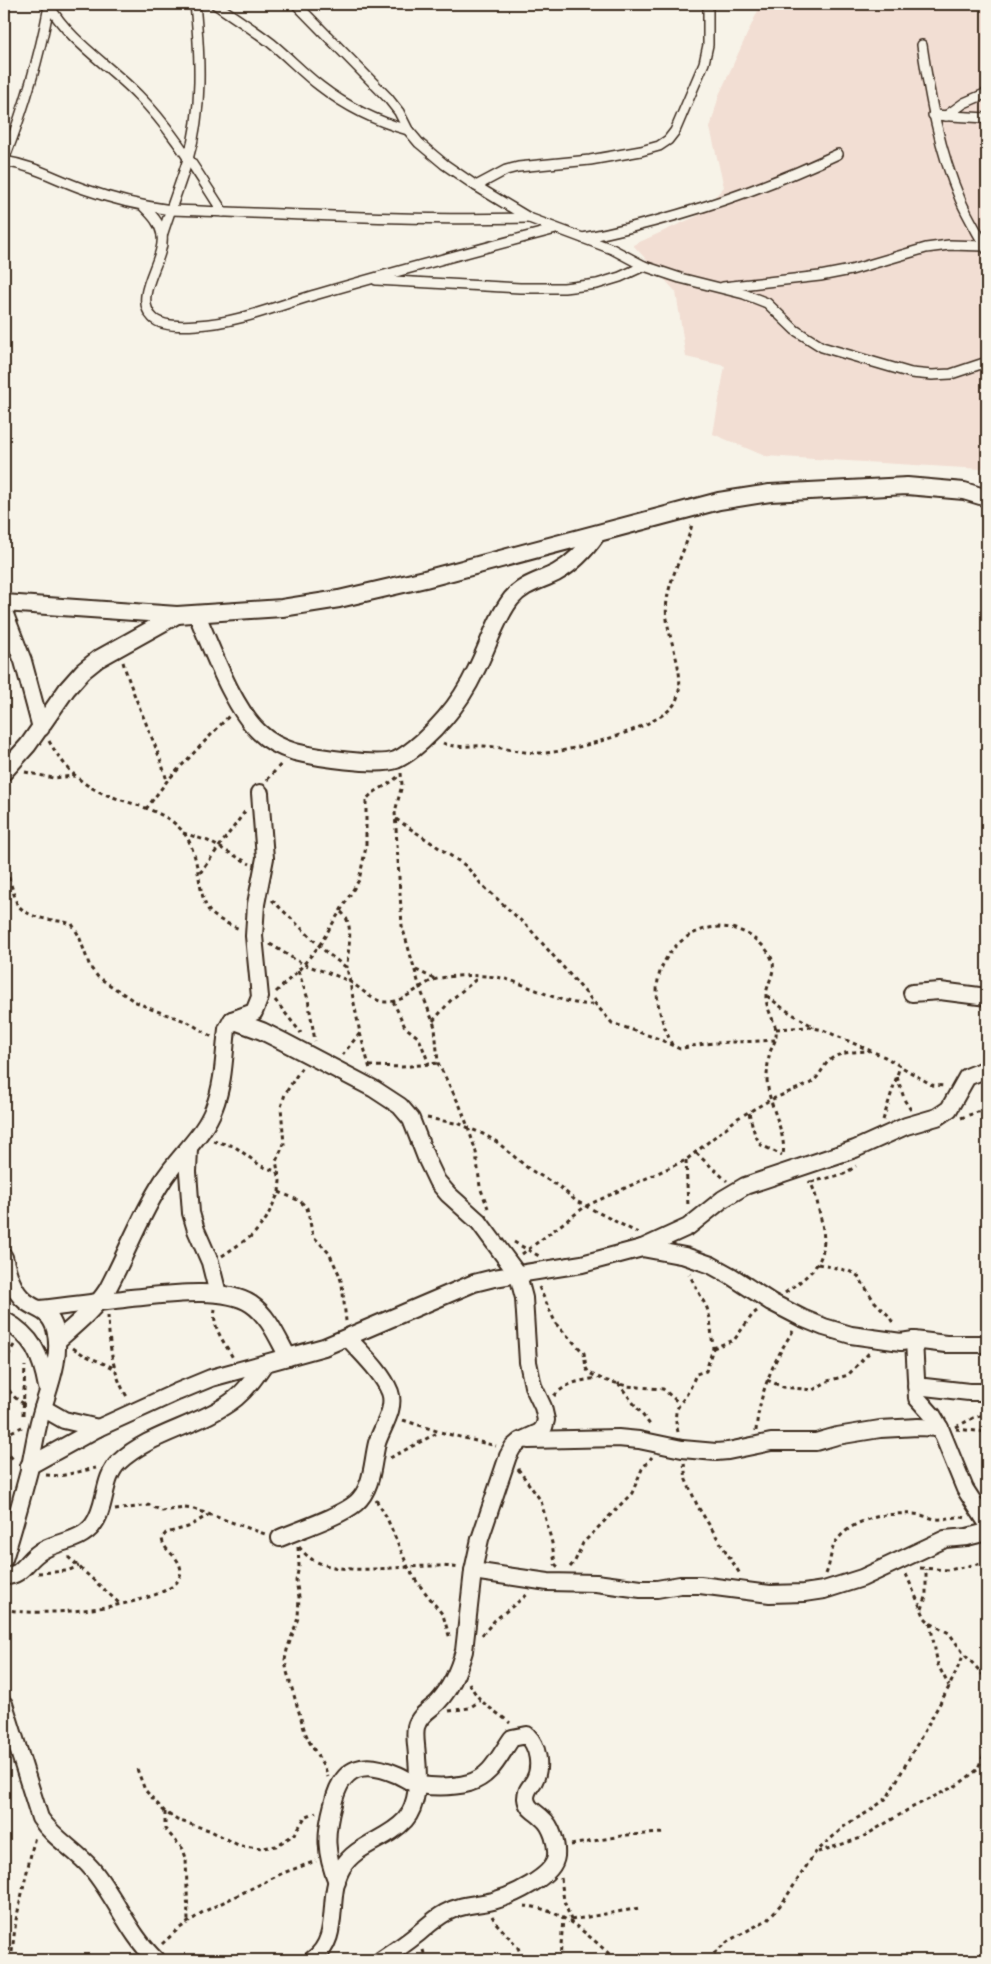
<svg xmlns="http://www.w3.org/2000/svg" width="991" height="1964" font-family="'Architects Daughter',sans-serif">
	<style>
		.built { fill: #f2ded3 }
		.lines { fill: none; stroke-linecap: round; stroke-linejoin: round }
		.lane-casing { stroke: #3b2a1e; stroke-width: 12 }
		.street-casing { stroke: #3b2a1e; stroke-width: 20 }
		.path { stroke: #3b2a1e; stroke-width: 3; stroke-dasharray: 4 4; stroke-linecap: butt }
		.lane { stroke: #f7f3e8; stroke-width: 9 }
		.street { stroke: #f7f3e8; stroke-width: 16 }
	</style>
	<rect width="100%" height="100%" fill="#f7f3e8"/>
	<filter id="ink" filterUnits="userSpaceOnUse"><feTurbulence type="fractalNoise" baseFrequency=".02" numOctaves="2"/><feDisplacementMap in="SourceGraphic" scale="10" xChannelSelector="R" yChannelSelector="G"/><feConvolveMatrix kernelMatrix="1 2 1 2 8 2 1 2 1" color-interpolation-filters="sRGB"/></filter>
	<g filter="url(#ink)">
		<!-- built -->
		<polygon class="built" points="761,4 987,4 987,465 981,469 765,456 713,434 725,366 686,357 676,292 633,245 697,216 724,187 710,128 719,95"/>
		<g class="lines">
			<!-- lane casing -->
			<g class="lane-casing">
				<g id="lane">
					<path d="M48 4C70 42 108 64 138 95 172 129 197 172 223 212"/>
					<path d="M215 4C234 17 253 29 271 43 288 57 303 73 320 86 347 107 375 121 408 130"/>
					<polyline points="296,4 388,98 399,112 408,130 419,143 444,164 476,186 529,218 612,249 644,266 680,278 744,294 767,303 795,330 822,347 911,373 932,375 951,374 987,362"/>
					<path d="M922 45C930 98 939 150 960 199 967 216 978 233 987 250"/>
					<polyline points="933,115 987,118"/>
					<polyline points="946,116 964,103 987,93"/>
					<path d="M4 160C24 109 39 59 49 6"/>
					<path d="M4 161C35 166 55 179 84 189 112 199 141 206 171 210 290 214 410 221 529 218"/>
					<polyline points="476,186 506,170 518,167 590,160 641,151 659,146 668,140 675,131 704,63 708,45 708,4"/>
					<path d="M144 207C152 215 160 223 162 235 166 260 131 296 153 318 162 327 185 326 197 325 238 323 279 305 318 294 397 271 476 250 556 229"/>
					<path d="M162 236C170 210 180 185 188 159 203 110 200 55 195 4"/>
					<path d="M583 238C673 220 755 193 838 154"/>
					<polyline points="376,280 520,288 564,288 597,284 620,277 644,266"/>
					<polyline points="723,287 820,276 851,270 926,248 949,245 985,246"/>
				</g>
			</g>
			<!-- street casing -->
			<g class="street-casing">
				<g id="street">
					<polyline points="4,603 177,615 282,608 339,599 425,579 719,501 770,493 907,486 964,491 987,498"/>
					<polyline points="4,612 23,661 41,728"/>
					<path d="M197 615C212 649 232 706 259 732 268 741 282 748 295 752 315 757 378 767 396 760 412 753 434 731 445 718 457 704 468 687 476 670 488 647 495 620 511 599 523 584 540 581 556 573 574 563 586 550 597 534"/>
					<polyline points="4,772 28,745 67,689 83,671 98,659 177,615"/>
					<polyline points="912,993 940,991 987,997"/>
					<path d="M232 1020 262 1031 284 1042 374 1089 400 1106 411 1119 427 1160 437 1181 448 1194 479 1222 518 1275 524 1298 528 1362 533 1386 543 1407 546 1420 544 1427 540 1432 520 1441 513 1447 508 1456 480 1539 473 1571 464 1651C459 1669 451 1688 438 1702 430 1710 419 1715 416 1727 414 1737 417 1748 417 1758 419 1777 418 1805 405 1820 387 1840 356 1844 342 1868 325 1897 343 1938 312 1960"/>
					<polyline points="189,1148 188,1172 191,1213 196,1230 210,1262 218,1294"/>
					<polyline points="642,1248 685,1256 711,1265 731,1276 771,1302 802,1318 824,1327 851,1335 901,1342 914,1340 946,1344 987,1344"/>
					<path d="M4 1257C8 1273 12 1290 25 1301 37 1311 49 1309 55 1329 63 1357 47 1391 40 1418 35 1436 33 1453 29 1471 21 1501 13 1530 4 1559"/>
					<path d="M40 1309C71 1305 101 1302 131 1298 164 1295 223 1286 251 1304 269 1316 278 1339 288 1357"/>
					<path d="M4 1320C33 1336 41 1355 47 1387"/>
					<polyline points="914,1340 917,1398 933,1416 940,1428 965,1489 987,1523"/>
					<path d="M57 1341C75 1325 94 1310 107 1290 126 1255 140 1216 162 1182 178 1156 204 1136 214 1108 224 1083 224 1055 227 1029L232 1020 254 1012 260 997 254 936 256 904 265 858 260 793"/>
					<polyline points="916,1386 969,1392 987,1392"/>
					<polyline points="43,1408 64,1420 98,1428"/>
					<polyline points="528,1440 618,1438 639,1440 682,1449 716,1452 728,1451 771,1442 816,1442 837,1436 880,1429 918,1427 940,1428"/>
					<polyline points="29,1466 98,1428 177,1392 211,1378 324,1347 474,1283 494,1278 582,1264 642,1248 688,1227 723,1199 745,1186 855,1149 906,1126 937,1117 949,1109 967,1077 987,1069"/>
					<path d="M280 1538C301 1529 339 1517 356 1503 373 1488 372 1463 377 1443 382 1427 396 1409 390 1392 382 1372 362 1354 348 1338"/>
					<polyline points="473,1571 548,1582 596,1583 641,1589 657,1589 680,1585 700,1585 770,1594 804,1593 824,1590 862,1578 945,1539 967,1537 987,1532"/>
					<path d="M4 1576C23 1577 27 1558 43 1550 59 1541 81 1541 93 1525 107 1507 102 1478 119 1462 151 1432 201 1426 236 1398 248 1388 256 1376 265 1363"/>
					<path d="M4 1704 40 1818C54 1839 76 1850 92 1869 116 1898 129 1934 156 1960"/>
					<path d="M337 1882C325 1853 325 1834 333 1804 342 1765 364 1760 398 1775 405 1778 412 1784 419 1785 434 1787 454 1787 469 1783 492 1776 499 1756 512 1738L527 1735C538 1746 542 1767 534 1781 530 1787 526 1790 526 1798 527 1809 535 1811 542 1818 552 1826 557 1844 556 1856 554 1877 511 1896 493 1901 477 1905 461 1904 445 1913 434 1919 425 1928 415 1936 404 1945 393 1952 381 1960"/>
				</g>
			</g>
			<!-- path -->
			<g class="path">
				<path d="M123 662C135 703 156 741 167 781"/>
				<path d="M49 741C59 759 74 778 92 788 121 804 163 806 184 833 202 857 196 895 210 912 218 920 230 925 240 929"/>
				<path d="M443 743C455 749 470 745 484 746 504 747 523 754 544 753 571 752 666 726 676 701 687 675 670 646 667 619 662 587 685 555 692 524"/>
				<polyline points="25,772 53,778 75,776"/>
				<polyline points="401,773 402,785 395,812 402,926 420,988 435,1027 438,1063 460,1106 468,1127 476,1152 480,1187 488,1208"/>
				<polyline points="267,780 282,763"/>
				<polyline points="4,798 7,786"/>
				<polyline points="146,809 167,781 229,716"/>
				<path d="M396 819 466 866 481 884 529 928 612 1023 659 1039 680 1049C711 1040 743 1043 775 1040"/>
				<polyline points="183,833 208,841 250,864"/>
				<path d="M4 862 17 904C30 921 52 918 72 924L79 936 90 967 98 977 134 1001 151 1009 188 1022 212 1037"/>
				<polyline points="200,873 246,810"/>
				<polyline points="272,900 327,953 347,968 360,1033 370,1069"/>
				<path d="M341 912C356 924 347 950 347 968"/>
				<path d="M270 944C282 951 294 960 306 965 321 971 338 975 352 983 363 990 374 1003 388 1002 405 1001 415 989 429 982 445 974 478 975 496 977 528 982 561 1007 594 1004"/>
				<polyline points="416,970 435,979"/>
				<polyline points="298,971 308,999 315,1041"/>
				<path d="M276 992 298 971 319 946 359 880 366 847V800C374 789 390 786 399 775"/>
				<polyline points="767,996 784,1009 814,1027"/>
				<polyline points="275,1000 301,1033"/>
				<polyline points="393,1001 405,1027 419,1038 429,1064"/>
				<polyline points="433,1021 452,999 479,977"/>
				<polyline points="776,1029 809,1027 823,1030 885,1057 932,1085 944,1086"/>
				<path d="M672 1045C662 1022 652 997 660 972 673 931 724 912 757 941 764 946 770 953 773 962 775 973 767 984 766 995 765 1010 778 1024 776 1035 776 1041 772 1047 770 1052 768 1061 767 1070 767 1079 768 1106 787 1132 783 1155"/>
				<polyline points="342,1055 360,1033"/>
				<polyline points="369,1066 402,1067 438,1063"/>
				<polyline points="897,1077 905,1101 911,1110"/>
				<polyline points="749,1113 755,1135 761,1145 782,1155"/>
				<polyline points="427,1118 460,1124 483,1134 497,1142 529,1169 560,1187 576,1201 638,1233"/>
				<polyline points="961,1118 977,1112 987,1111"/>
				<polyline points="883,1120 900,1066"/>
				<polyline points="213,1141 234,1146 261,1166 278,1172"/>
				<polyline points="696,1153 727,1181"/>
				<polyline points="686,1160 688,1207"/>
				<polyline points="811,1182 844,1174 856,1166"/>
				<polyline points="279,1192 300,1201 307,1208 313,1236 329,1253 339,1274 342,1284 346,1321"/>
				<polyline points="514,1242 539,1256"/>
				<path d="M522 1254 586 1206 686 1160 738 1118 770 1100 811 1083C818 1078 821 1071 826 1064 836 1051 854 1052 869 1051"/>
				<polyline points="222,1256 253,1235 266,1219 279,1192 280,1181 276,1161 284,1144 281,1107 285,1094 302,1067"/>
				<polyline points="818,1264 849,1271 858,1276 874,1301 889,1316 894,1325"/>
				<polyline points="539,1287 556,1324 584,1353 586,1368 589,1373 604,1380 627,1386 663,1389 679,1403"/>
				<path d="M785 1293C821 1267 831 1256 819 1211 817 1201 815 1189 809 1181"/>
				<path d="M215 1309C212 1329 224 1341 233 1358"/>
				<path d="M108 1315C109 1343 112 1374 128 1398"/>
				<path d="M14 1345C0 1367 0 1392 25 1404"/>
				<polyline points="73,1348 84,1355 114,1368"/>
				<polyline points="713,1348 734,1340 753,1314 757,1311"/>
				<polyline points="767,1380 783,1387 813,1390 828,1381 848,1375 869,1353"/>
				<polyline points="618,1383 651,1426"/>
				<path d="M554 1396C567 1382 580 1381 597 1378"/>
				<polyline points="23,1415 25,1366"/>
				<polyline points="403,1420 440,1432 496,1446"/>
				<polyline points="956,1427 973,1418 987,1414"/>
				<polyline points="956,1429 987,1432"/>
				<path d="M756 1431C759 1394 773 1361 793 1331"/>
				<path d="M678 1432C672 1407 678 1409 690 1389 692 1384 694 1379 696 1374L706 1371 713 1348 710 1318 707 1308 689 1274"/>
				<polyline points="4,1435 22,1427"/>
				<polyline points="4,1450 15,1461"/>
				<polyline points="390,1458 439,1432"/>
				<polyline points="684,1463 686,1480 698,1507 740,1574"/>
				<polyline points="518,1469 541,1501 552,1543 555,1564 558,1567"/>
				<polyline points="46,1475 60,1476 96,1468"/>
				<polyline points="376,1500 386,1516 408,1567 417,1582 443,1615 450,1639"/>
				<polyline points="115,1510 150,1505 162,1511 184,1508 194,1509 265,1534"/>
				<polyline points="298,1547 299,1566 296,1581 299,1597 298,1618 287,1650 285,1660 287,1672 305,1732 310,1743 325,1768 328,1777"/>
				<path d="M299 1547C303 1552 308 1557 313 1560 350 1580 417 1560 459 1568"/>
				<polyline points="68,1557 119,1603"/>
				<polyline points="570,1567 575,1561 583,1543 632,1493 642,1469 652,1457"/>
				<polyline points="920,1568 949,1570 987,1562"/>
				<polyline points="38,1573 67,1571 79,1566"/>
				<path d="M826 1574C830 1565 830 1554 834 1545 848 1519 887 1512 913 1514 921 1514 928 1518 936 1519 947 1520 955 1515 966 1518"/>
				<polyline points="906,1574 925,1618 930,1623 949,1633 964,1654 987,1679"/>
				<path d="M4 1609C40 1618 144 1608 174 1585 178 1582 180 1577 181 1572 180 1554 163 1553 162 1538L166 1533 188 1527 208 1515"/>
				<polyline points="922,1609 926,1597 926,1569"/>
				<polyline points="930,1623 938,1665 949,1686"/>
				<polyline points="482,1635 495,1620 528,1594"/>
				<path d="M469 1683C482 1707 491 1707 510 1723"/>
				<polyline points="449,1711 469,1708 480,1701"/>
				<polyline points="137,1769 145,1790 165,1812 177,1820 209,1830 240,1846 263,1848 276,1846 295,1834 305,1817 316,1812"/>
				<polyline points="165,1812 165,1829 183,1849 186,1858 188,1921"/>
				<polyline points="571,1845 627,1835 665,1833"/>
				<polyline points="818,1852 861,1838 911,1808 959,1784 977,1770 987,1748"/>
				<polyline points="561,1878 564,1901 571,1920"/>
				<path d="M524 1906C562 1908 589 1936 616 1960"/>
				<polyline points="492,1916 496,1923 517,1946 524,1960"/>
				<polyline points="571,1920 640,1908"/>
				<polyline points="162,1944 177,1930 203,1912 283,1873 316,1861"/>
				<polyline points="423,1950 426,1960"/>
				<polyline points="11,1960 16,1920 35,1836"/>
				<polyline points="560,1960 563,1918"/>
				<polyline points="709,1960 716,1951 730,1940 767,1920 783,1902 815,1853 847,1824 868,1812 887,1798 949,1687 964,1654"/>
			</g>
			<!-- lane -->
			<use href="#lane" class="lane"/>
			<!-- street -->
			<use href="#street" class="street"/>
		</g>
	</g>
	<!-- margin -->
	<rect width="991" height="1964" fill="none" stroke="#f7f3e8" stroke-width="20"/>
	<rect x="10" y="10" width="971" height="1944" fill="none" stroke="#3b2a1e" stroke-width="2" filter="url(#ink)"/>
</svg>
